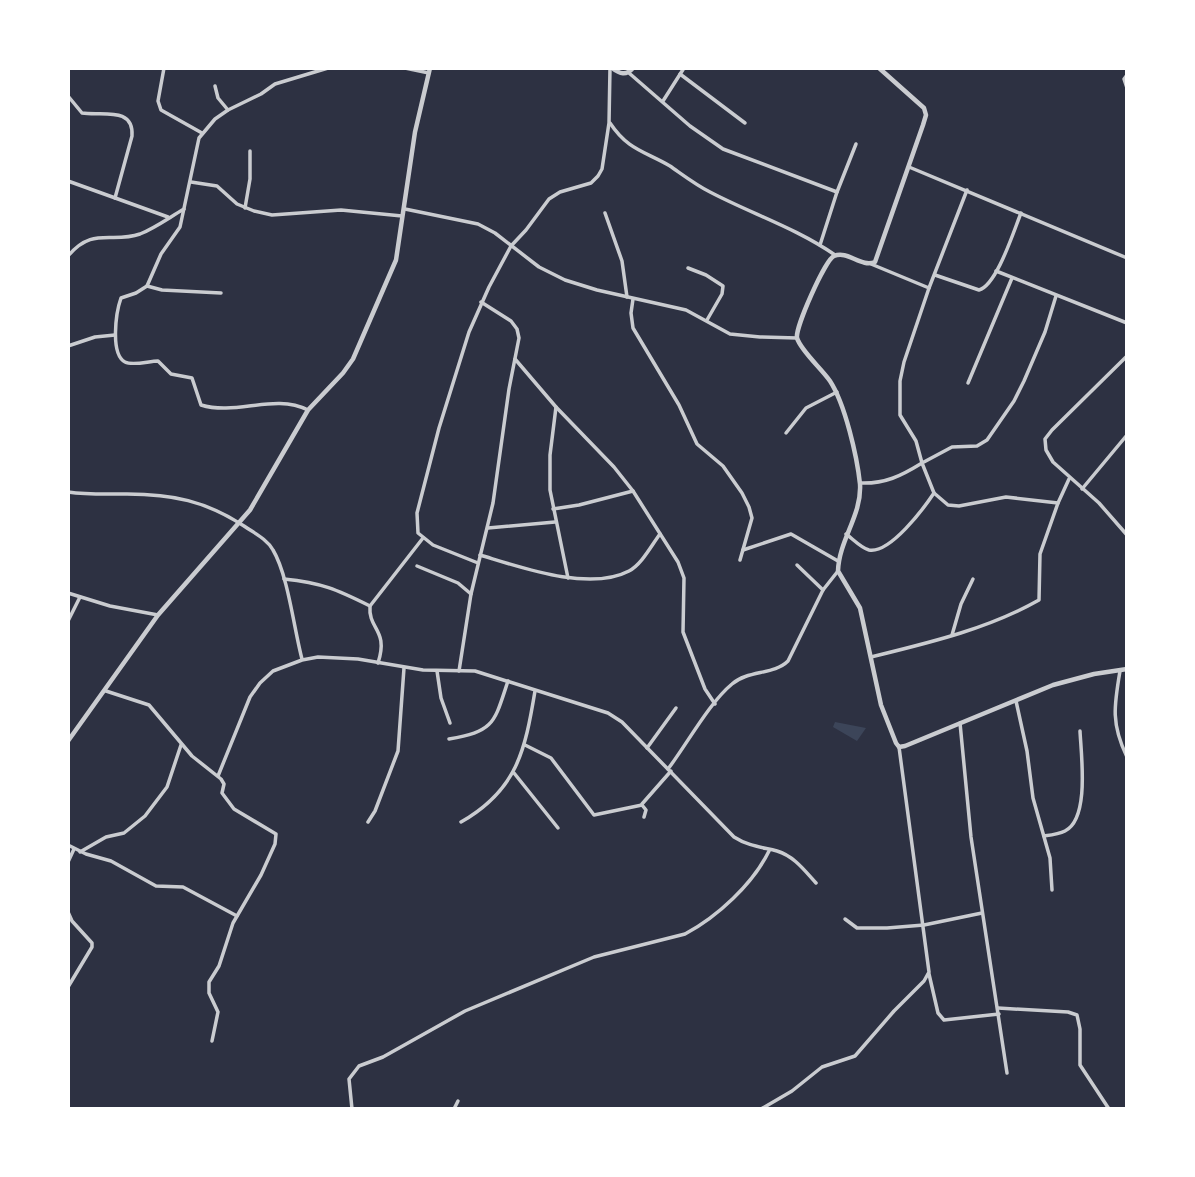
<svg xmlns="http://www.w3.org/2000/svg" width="1195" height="1177" font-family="'Asap Condensed',sans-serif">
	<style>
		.green { fill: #3c4559 }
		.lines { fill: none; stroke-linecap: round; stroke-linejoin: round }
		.minor { stroke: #caccd0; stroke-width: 3.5 }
		.tertiary { stroke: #caccd0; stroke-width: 4.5 }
	</style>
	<rect width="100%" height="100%" fill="#2d3142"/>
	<!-- green -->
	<polygon class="green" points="835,722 866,728 857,741 833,727"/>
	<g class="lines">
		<!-- minor -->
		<g class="minor">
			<polyline points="164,68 158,101 161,110 202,133"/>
			<polyline points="405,68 429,73"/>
			<polyline points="629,73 690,126 723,149 837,192"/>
			<polyline points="680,74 745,123"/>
			<polyline points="1127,75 1124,79 1127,88"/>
			<polyline points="215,86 218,98 228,110"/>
			<path d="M68 96 82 113C102 116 134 106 132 136L115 198"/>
			<polyline points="663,101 684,68"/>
			<path d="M610 123C628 150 644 151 670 166 683 175 696 185 710 192 752 214 796 228 835 255"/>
			<polyline points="909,167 1127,258"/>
			<polyline points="68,181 168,217"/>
			<polyline points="191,182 217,186 237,204 254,211 272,215 341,210 402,216"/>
			<polyline points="245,208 250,179 250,151"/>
			<polyline points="405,209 478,224 495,233 539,267 565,280 597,290 686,310 730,334 760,337 797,338"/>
			<polyline points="605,213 622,261 627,297"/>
			<polyline points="820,245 837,192 856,144"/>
			<path d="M68 256C93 226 111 244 140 234 155 228 170 217 184 209"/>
			<polyline points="871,264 929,288"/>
			<polyline points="688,268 706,275 723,286 722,294 707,320"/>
			<polyline points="996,271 1127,323"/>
			<path d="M935 275 979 290C997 285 1014 230 1021 213"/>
			<polyline points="147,286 162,290 221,293"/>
			<polyline points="1056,296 1045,332 1024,381 1014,401 987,440 977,446 952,447 922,463 934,493 948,505 959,506 1006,497 1058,503"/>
			<polyline points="633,299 631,313 633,328 679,405 697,444 723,466 742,493 749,507 752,518 740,560"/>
			<polyline points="68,346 95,337 115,335"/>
			<polyline points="1127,356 1052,430 1045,439 1046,450 1053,462 1099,503 1127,535"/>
			<polyline points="515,359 556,407 614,467 633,491 678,562 684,578 683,632 705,689 715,704"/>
			<polyline points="968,383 1012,278"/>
			<polyline points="556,407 550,455 550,490 568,578"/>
			<path d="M308 410C274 393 237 416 201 405L192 378 171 374 158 361C149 361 133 366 125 362 110 354 116 312 121 298L136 293 147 286 161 254 180 227 199 138 215 119 228 110 261 94 275 84 328 68"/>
			<polyline points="786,433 806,408 837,392"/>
			<path d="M860 483C885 484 901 476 922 463L916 441 900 415V381L904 362 929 288 967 190"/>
			<polyline points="1082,489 1127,435"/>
			<path d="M68 492C88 495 107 494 127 494 172 494 206 501 244 526 254 533 267 539 273 550 288 575 294 629 302 659"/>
			<polyline points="553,509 579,505 633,491"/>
			<polyline points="488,528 555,522"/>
			<path d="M846 534C853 539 861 548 869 550 890 554 924 508 934 493"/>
			<polyline points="743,550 791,534 838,561"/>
			<path d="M480 555C520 567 589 592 629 571 642 564 651 546 660 534"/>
			<polyline points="478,563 433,545 418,533 417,513 439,428 469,332 489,287 511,246 526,230 549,199 560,192 591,183 598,176 602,169 609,123 610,68"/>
			<polyline points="797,565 823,590"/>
			<polyline points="417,566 458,583 471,594"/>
			<path d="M284 579C322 583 336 589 370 606"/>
			<polyline points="68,593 110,606 158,615"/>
			<polyline points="68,621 80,597"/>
			<polyline points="952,635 961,604 973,579"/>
			<path d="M871 657C928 643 988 629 1039 600L1040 554 1058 503 1069 479"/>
			<path d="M378 663C389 629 368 630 370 606L423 538"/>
			<polyline points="437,671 441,698 450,723"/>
			<polyline points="459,671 471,594 493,503 509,389 519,338 517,329 511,321 481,302"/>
			<path d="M1120 671C1114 706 1111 724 1127 757"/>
			<polyline points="106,691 149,705 192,756 221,779 224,784 222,793 234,809 276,834 275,844 261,875 233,923 219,966 209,982 209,993 218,1012 212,1041"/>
			<polyline points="1016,701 1027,751 1033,798 1050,858 1052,890"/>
			<polyline points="960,723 971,837 1007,1073"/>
			<path d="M449 739C495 731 494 723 508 681"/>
			<polyline points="525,745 551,758 594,815 642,805 646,810 644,817"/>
			<polyline points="647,748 676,708"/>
			<path d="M668 769C687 744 709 703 732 684 748 670 774 675 788 661L823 590 838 571"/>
			<polyline points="514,773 558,828"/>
			<path d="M218 776 250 697 260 683 273 671 302 660 318 657 358 659 423 670 475 671 608 713 622 722 734 837C748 846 761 847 777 851 794 856 805 871 816 883"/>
			<polyline points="642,804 671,771"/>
			<polyline points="368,822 375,811 398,751 404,668"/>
			<path d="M461 822C517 790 525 751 535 691"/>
			<path d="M1044 836C1051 835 1059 834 1065 831 1090 819 1081 754 1080 731"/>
			<polyline points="68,845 86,854 111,861 156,886 183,887 237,916"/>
			<polyline points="80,852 106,837 124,833 145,816 167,787 181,745"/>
			<polyline points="68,862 74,849"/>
			<polyline points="68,912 72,921 92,943 92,947 68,987"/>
			<polyline points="845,919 857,928 887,928 924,925 982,913"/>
			<polyline points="929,974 938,1013 944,1020 999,1014"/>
			<polyline points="998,1008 1068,1012 1077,1015 1080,1029 1080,1065 1109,1109"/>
			<path d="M352 1109 349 1079 359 1066 383 1057 465 1011 594 957 685 934C717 917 753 884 769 851"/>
			<polyline points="454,1109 458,1101"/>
			<polyline points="761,1109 792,1091 822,1067 855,1056 894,1011 924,981 929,972 899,747"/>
		</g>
		<!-- tertiary -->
		<g class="tertiary">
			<path d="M612 68C620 74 626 76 633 68"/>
			<path d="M879 68 924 108 926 115 923 125 875 262C861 268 848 250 834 256 825 260 795 328 797 338 801 351 822 369 830 381 845 404 857 456 860 484 862 515 839 540 838 571L860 608 881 705 896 743 899 747 905 746 1053 685 1094 674 1127 669"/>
			<polyline points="68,741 158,615 250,510 308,410 343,373 353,359 396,260 415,132 430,68"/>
		</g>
	</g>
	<!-- border -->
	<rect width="1195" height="1177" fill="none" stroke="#ffffff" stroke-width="140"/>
</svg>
